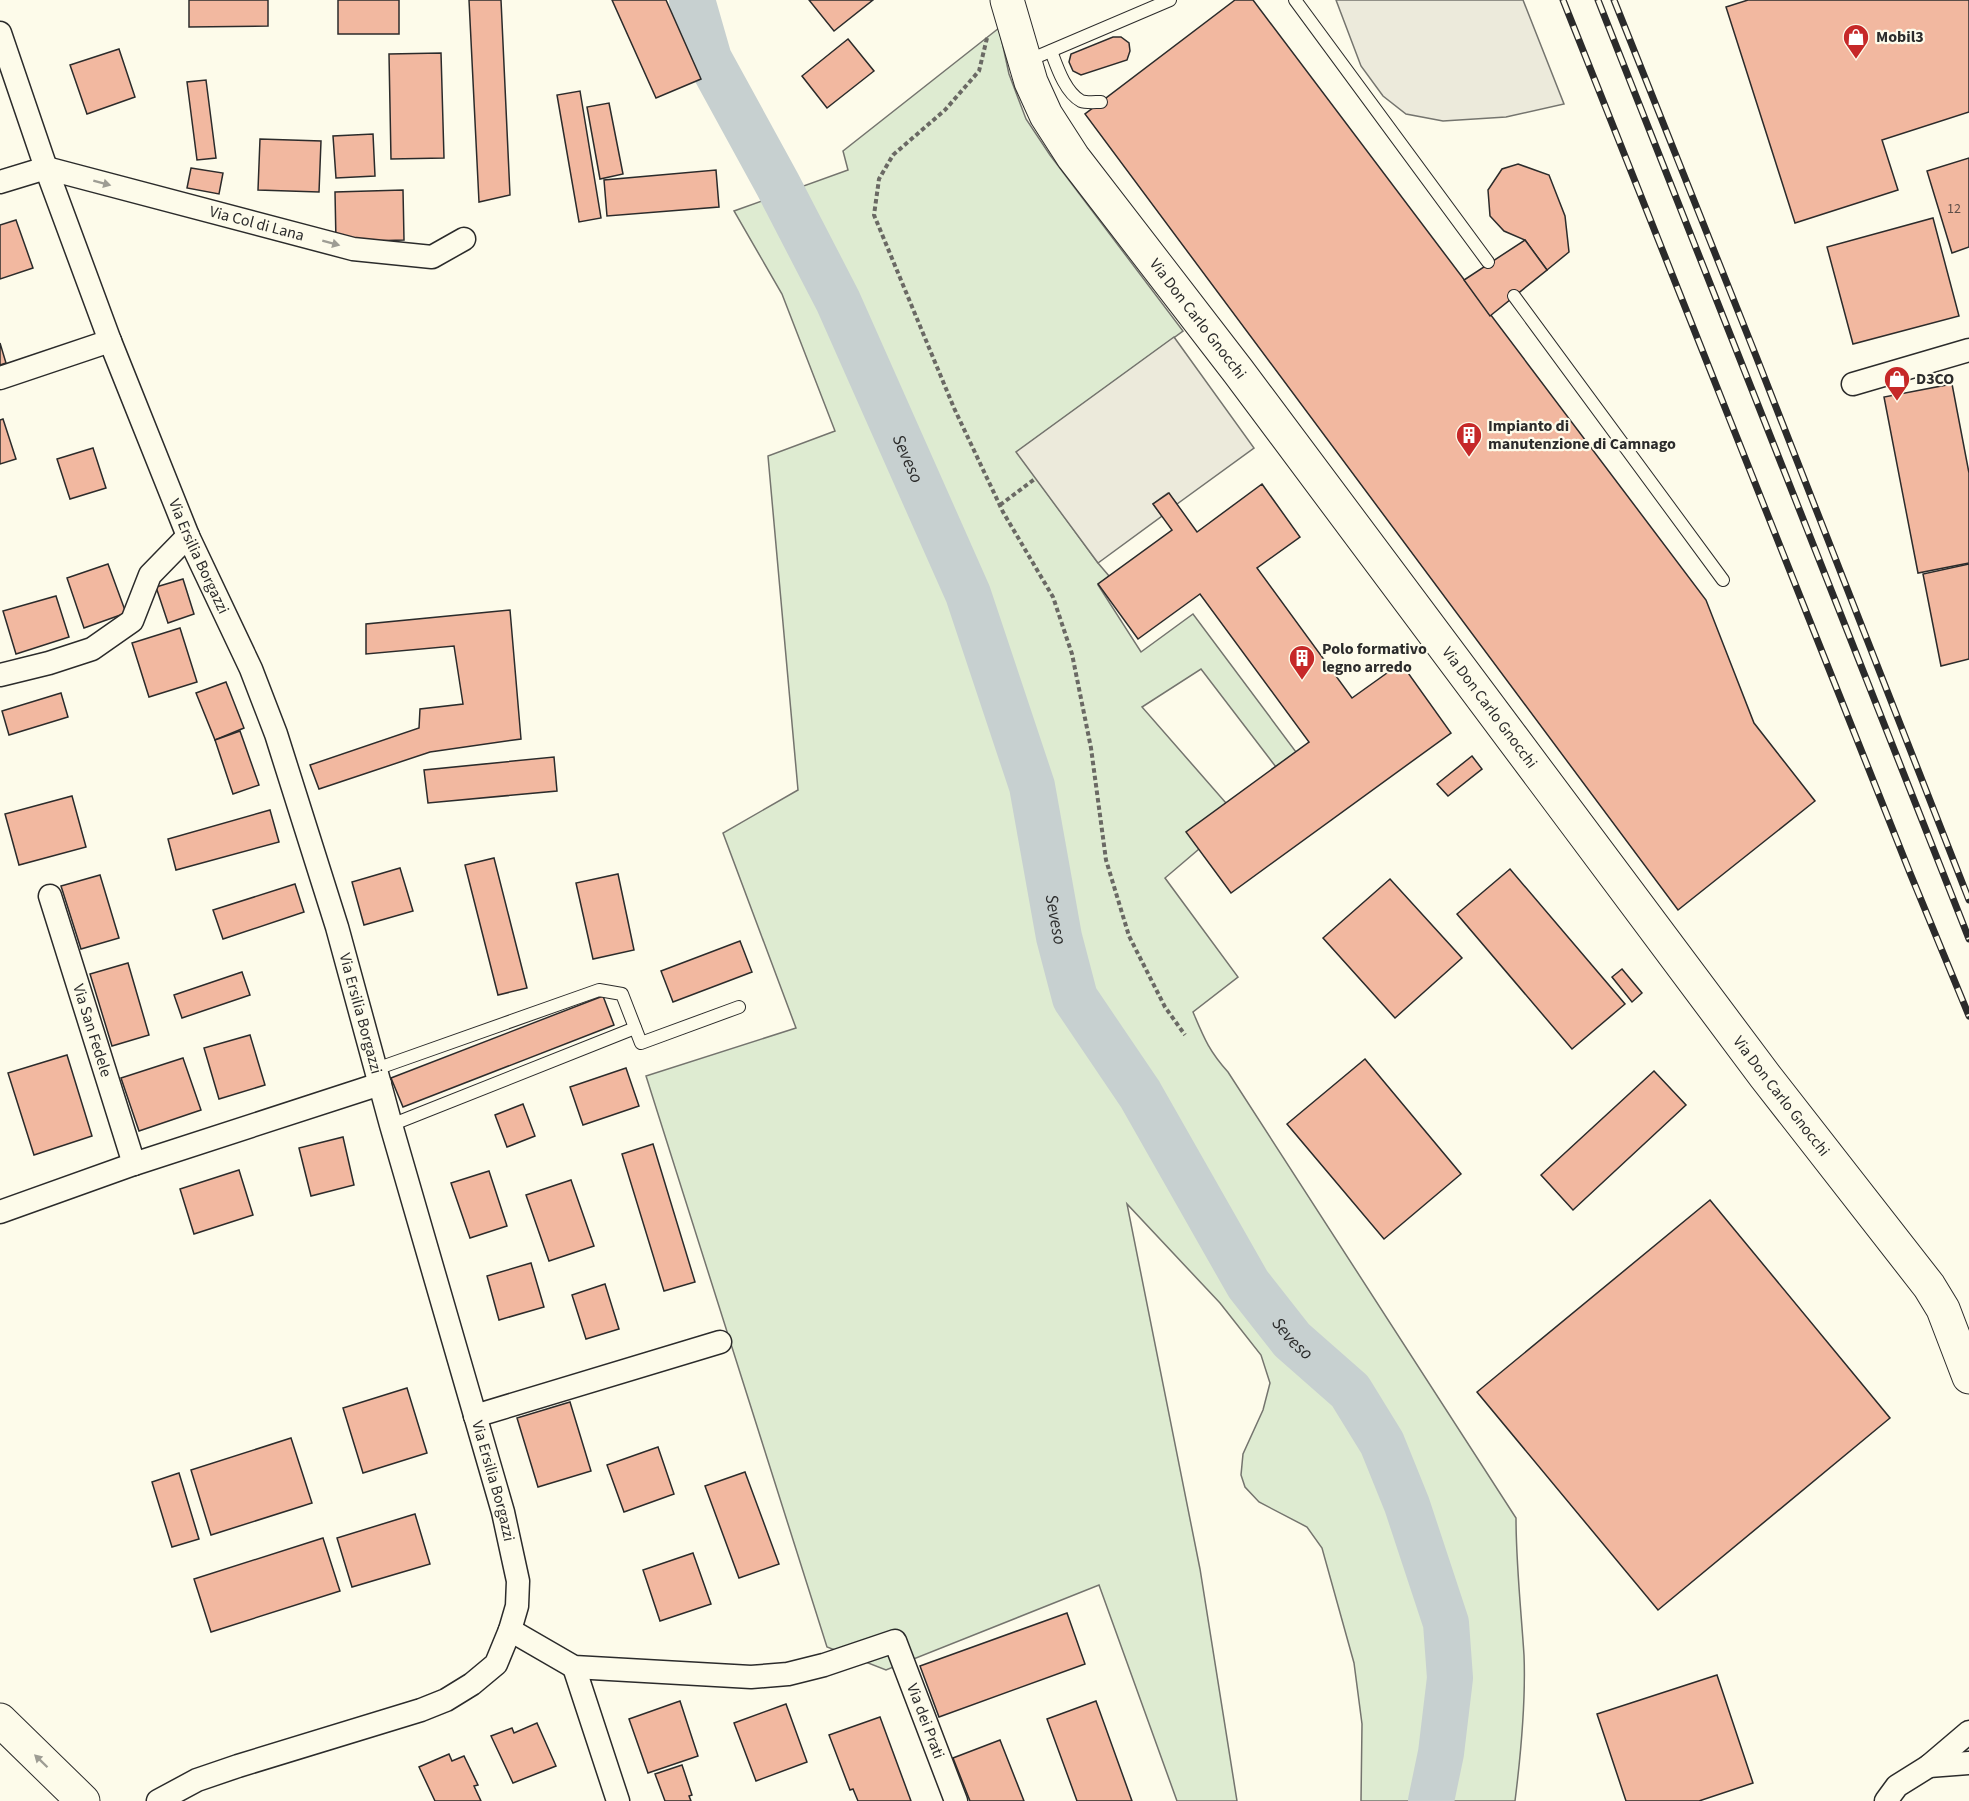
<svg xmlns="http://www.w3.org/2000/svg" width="1969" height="1801" font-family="'Source Sans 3',sans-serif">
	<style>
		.green { fill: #deebd1; stroke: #74746e; stroke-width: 1.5 }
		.parking { fill: #eceadb; stroke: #74746e; stroke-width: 1.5 }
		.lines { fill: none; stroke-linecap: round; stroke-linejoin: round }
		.river { stroke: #c7d0d0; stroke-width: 46 }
		.building { fill: #f2b8a0; stroke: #2b2b2b; stroke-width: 1.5 }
		.lane-casing { stroke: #2b2b2b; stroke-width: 14 }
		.street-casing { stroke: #2b2b2b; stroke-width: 25 }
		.secondary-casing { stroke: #2b2b2b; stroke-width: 35 }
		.highway-casing { stroke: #2b2b2b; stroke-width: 35 }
		.path { stroke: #6a6964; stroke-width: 4; stroke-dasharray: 4.5 3; stroke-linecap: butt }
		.lane { stroke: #fdfbea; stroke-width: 12 }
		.street { stroke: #fdfbea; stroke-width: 22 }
		.secondary { stroke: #fdfbea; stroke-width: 33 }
		.highway { stroke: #fdfbea; stroke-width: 33 }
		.rail-casing { stroke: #2b2b2b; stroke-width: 7 }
		.rail { stroke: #fdfbea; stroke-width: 4.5; stroke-dasharray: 14; stroke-linecap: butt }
		.oneway { fill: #9e9d94 }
		.labels { text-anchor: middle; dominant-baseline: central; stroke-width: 4.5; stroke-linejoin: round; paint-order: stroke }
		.number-label { font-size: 14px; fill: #5d4e48 }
		.poi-label { font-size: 16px; font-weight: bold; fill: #2b2b2b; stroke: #fdfbea; text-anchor: start }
		.street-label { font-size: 16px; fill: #2b2b2b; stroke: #fdfbea }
		.water-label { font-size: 18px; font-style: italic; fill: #2b2b2b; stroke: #fdfbea }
	</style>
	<rect width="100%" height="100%" fill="#fdfbea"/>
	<!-- green -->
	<path class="green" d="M999 28 1009 74 1026 119 1050 155 1183 331 1017 452 1098 563 1109 576 1098 585 1141 652 1193 614 1296 752 1276 767 1201 669 1142 707 1226 803 1199 849 1165 878 1238 977 1193 1012C1204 1038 1209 1051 1228 1072L1516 1518C1516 1564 1521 1609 1524 1655 1526 1704 1521 1753 1515 1801H1361L1362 1724 1354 1663 1322 1548 1307 1527 1259 1502 1245 1487 1241 1475 1243 1454 1263 1410 1270 1383 1261 1355 1220 1303 1127 1204 1200 1569 1237 1801H1177L1099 1585 886 1670 827 1647 646 1076 796 1028 723 833 798 790 768 456 835 431 782 294 734 211 848 170 843 151Z"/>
	<!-- parking -->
	<g class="parking">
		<polygon points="1336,0 1523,0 1564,104 1506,117 1443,121 1406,114 1383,96 1361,66"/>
		<polygon points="1174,337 1254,448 1177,504 1168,493 1153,504 1162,516 1098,563 1016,452"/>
	</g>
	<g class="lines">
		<!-- river -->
		<path class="river" id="s1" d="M692 0 709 59 778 185 838 301 968 594 1032 786 1059 937 1075 998 1140 1094 1248 1284 1292 1340 1350 1391 1382 1443 1407 1505 1446 1623 1450 1678 1441 1753 1431 1801"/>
	</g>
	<!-- building -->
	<g class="building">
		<polygon points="189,0 268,0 268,26 189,27"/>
		<rect x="338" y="0" width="61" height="34"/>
		<polygon points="469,0 501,0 510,195 479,202"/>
		<polygon points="612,0 666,0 701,79 656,98"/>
		<polygon points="809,0 873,0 834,31"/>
		<polygon points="1235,0 1253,0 1706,600 1754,723 1815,801 1678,910 1085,114"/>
		<polygon points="1748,0 1969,0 1969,112 1882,140 1898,190 1795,223 1726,7"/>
		<polygon points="1113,37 1121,37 1129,43 1130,51 1127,60 1081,75 1073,71 1069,62 1071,54"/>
		<polygon points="848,39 874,71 827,108 802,76"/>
		<polygon points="119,49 135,97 87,114 70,65"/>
		<polygon points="441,53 444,158 391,159 389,54"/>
		<polygon points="206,80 216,158 197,160 187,82"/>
		<polygon points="580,91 601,218 579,222 557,95"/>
		<polygon points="609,103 623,174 600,179 587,107"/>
		<polygon points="373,134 375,176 336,178 333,136"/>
		<polygon points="260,139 321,141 319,192 258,190"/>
		<polygon points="1969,158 1969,247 1952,253 1927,171"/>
		<polygon points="1518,164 1549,175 1565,216 1569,252 1547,270 1525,240 1504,231 1490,216 1488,190 1502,169"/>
		<polygon points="191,168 223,173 219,194 187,188"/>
		<polygon points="716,170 719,207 607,216 604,180"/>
		<polygon points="403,190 404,240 336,242 335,192"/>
		<polygon points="1933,218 1959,316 1853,344 1827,247"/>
		<polygon points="16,220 33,268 0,279 0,225"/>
		<polygon points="1525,240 1547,270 1490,316 1464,280"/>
		<polygon points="0,343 6,363 0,365"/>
		<polygon points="1952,384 1969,473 1969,563 1918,573 1884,397"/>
		<polygon points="3,419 16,459 0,464 0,420"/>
		<polygon points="93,448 106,488 70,499 57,459"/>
		<polygon points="1262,484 1300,537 1257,568 1352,698 1401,663 1451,733 1231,893 1186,832 1309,742 1200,594 1138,639 1098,584 1172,530 1153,504 1169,493 1197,532"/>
		<polygon points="108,564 126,613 84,628 67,578"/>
		<polygon points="1969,564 1969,659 1941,666 1923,574"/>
		<polygon points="183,579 194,614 168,623 156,587"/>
		<polygon points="56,596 69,637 16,654 3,611"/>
		<polygon points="510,610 521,739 430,752 319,789 310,765 419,728 420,709 463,704 454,646 366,654 366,624"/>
		<polygon points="180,628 197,682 149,697 132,643"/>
		<polygon points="226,682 244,728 215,740 196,693"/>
		<polygon points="61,693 68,717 9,735 2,711"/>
		<polygon points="240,731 259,785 233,794 215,740"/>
		<polygon points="1472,756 1482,769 1448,796 1437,784"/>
		<polygon points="554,757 557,791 428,803 424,770"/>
		<polygon points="72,796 86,847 19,865 5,814"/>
		<polygon points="270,810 279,842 176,870 168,839"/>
		<polygon points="494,858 527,988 498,995 465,865"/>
		<polygon points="400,868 413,911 364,925 352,882"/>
		<polygon points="1510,869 1625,1004 1572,1049 1457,914"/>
		<polygon points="618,874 634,950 593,959 576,883"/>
		<polygon points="100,875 119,938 81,949 61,886"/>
		<polygon points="1390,879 1462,958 1395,1018 1323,938"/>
		<polygon points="295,884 304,912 223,939 213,910"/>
		<polygon points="740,941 752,972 673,1002 661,971"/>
		<polygon points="128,963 149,1035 112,1046 90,974"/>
		<polygon points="1622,969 1642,993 1632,1002 1612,977"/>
		<polygon points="242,972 250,995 182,1018 174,995"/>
		<polygon points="603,996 614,1025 403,1107 391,1078"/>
		<polygon points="250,1035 265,1085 219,1099 204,1048"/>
		<polygon points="67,1055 92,1136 34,1155 8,1073"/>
		<polygon points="183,1058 201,1110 139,1131 121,1078"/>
		<polygon points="1365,1059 1461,1174 1384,1239 1287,1124"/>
		<polygon points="626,1068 639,1106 583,1125 570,1087"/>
		<polygon points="1654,1071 1686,1105 1573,1210 1541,1175"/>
		<polygon points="523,1104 535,1136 507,1147 495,1115"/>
		<polygon points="343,1137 354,1185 311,1196 299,1148"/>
		<polygon points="653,1144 695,1282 664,1291 622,1154"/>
		<polygon points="239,1170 253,1215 194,1234 180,1189"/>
		<polygon points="489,1171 507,1226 470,1238 451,1183"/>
		<polygon points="571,1180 594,1246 549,1261 526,1195"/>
		<polygon points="1710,1200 1890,1418 1658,1610 1477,1392"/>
		<polygon points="531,1263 544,1307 499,1320 487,1276"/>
		<polygon points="605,1284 619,1329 586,1339 572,1295"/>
		<polygon points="407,1388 427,1453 363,1473 343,1408"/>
		<polygon points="570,1402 591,1471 538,1487 517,1418"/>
		<polygon points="291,1438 312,1503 211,1535 191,1470"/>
		<polygon points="658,1447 674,1494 624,1512 607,1465"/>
		<polygon points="745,1472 779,1564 739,1578 705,1486"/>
		<polygon points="179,1473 199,1539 172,1547 152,1482"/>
		<polygon points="415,1514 430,1564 352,1587 337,1538"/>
		<polygon points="323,1538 340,1591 211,1632 194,1579"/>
		<polygon points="693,1553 711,1604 660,1621 643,1570"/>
		<polygon points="1067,1613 1085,1664 939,1717 920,1666"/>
		<polygon points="1717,1675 1753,1783 1699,1801 1626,1801 1597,1714"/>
		<polygon points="680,1701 698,1756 648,1773 629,1719"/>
		<polygon points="1096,1701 1132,1801 1077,1801 1047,1719"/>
		<polygon points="786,1704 807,1762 756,1781 734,1723"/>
		<polygon points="880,1717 911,1801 858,1801 853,1789 850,1790 829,1735"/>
		<polygon points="537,1723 556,1766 513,1783 491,1736 512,1728 514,1733"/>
		<polygon points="1000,1740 1024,1801 970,1801 953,1758"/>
		<polygon points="449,1754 452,1761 464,1756 478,1785 474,1786 481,1801 435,1801 419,1767"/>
		<polygon points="682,1765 692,1795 689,1796 691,1801 665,1801 655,1774"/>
	</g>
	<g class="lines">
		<!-- lane casing -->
		<g class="lane-casing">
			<g id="lane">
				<polyline points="1295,0 1488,262"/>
				<path d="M1051 51C1057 67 1065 92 1081 101 1086 103 1095 102 1101 102"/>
				<polyline points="1027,61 1170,0"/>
				<polyline points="1514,296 1723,580"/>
				<polyline points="376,1069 599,990 622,994 641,1043 739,1007"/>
				<polyline points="391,1125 635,1028"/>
			</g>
		</g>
		<!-- street casing -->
		<g class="street-casing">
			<g id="street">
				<path id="s2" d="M0 33 46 168 110 341 188 536 251 669 276 734 337 927 391 1125 503 1512 518 1581 517 1606 510 1630 496 1664 472 1684 446 1700 421 1710 238 1766 197 1780 158 1801"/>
				<path id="s3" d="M46 168 353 249 432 257 464 239"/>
				<polyline points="0,182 46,168"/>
				<polyline points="0,378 110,341"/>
				<polyline points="1853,384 1969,350"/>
				<polyline points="0,675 49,663 92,649 132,621 150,575 188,536"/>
				<path id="s4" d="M50 896 134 1164"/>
				<polyline points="0,1212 134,1164 380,1084"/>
				<polyline points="475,1416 720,1342"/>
				<path id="s5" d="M510 1630 574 1667 751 1677 788 1674 824 1665 895 1641 956 1801"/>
				<polyline points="574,1667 618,1801"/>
				<polyline points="1929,1766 1969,1763"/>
				<polyline points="1886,1801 1897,1786 1929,1766 1969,1732"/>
			</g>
		</g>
		<!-- secondary casing -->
		<g class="secondary-casing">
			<g id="secondary">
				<path id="s6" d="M1007 0 1031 82 1046 115 1073 157 1238 371 1765 1076 1929 1286 1943 1309 1969 1377"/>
			</g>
		</g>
		<!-- highway casing -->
		<g class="highway-casing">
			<polyline id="highway" points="0,1720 83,1801"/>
		</g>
		<!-- path -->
		<g class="path">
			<polyline points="987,38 979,71 945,110 893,155 879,179 874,215 954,408 1003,512 1053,597 1072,654 1091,748 1106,860 1129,936 1165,1007 1185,1035"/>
			<polyline points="1000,505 1036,478"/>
		</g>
		<!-- lane -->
		<use href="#lane" class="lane"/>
		<!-- street -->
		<use href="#street" class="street"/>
		<!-- secondary -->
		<use href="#secondary" class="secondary"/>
		<!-- highway -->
		<use href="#highway" class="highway"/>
		<!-- rail casing -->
		<g class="rail-casing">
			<g id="rail">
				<polyline points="1563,0 1910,873 1969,1016"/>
				<polyline points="1598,0 1969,939"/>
				<polyline points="1614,0 1756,356 1969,900"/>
			</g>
		</g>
		<!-- rail -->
		<use href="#rail" class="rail"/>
	</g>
	<!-- one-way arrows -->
	<defs><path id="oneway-solid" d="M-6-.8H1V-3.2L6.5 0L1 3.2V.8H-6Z" transform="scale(1.5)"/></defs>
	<g class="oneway">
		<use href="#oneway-solid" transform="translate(102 183) rotate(15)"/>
		<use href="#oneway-solid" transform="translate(331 243) rotate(15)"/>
		<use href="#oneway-solid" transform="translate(41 1761) rotate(-136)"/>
	</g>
	<!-- icons -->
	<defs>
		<g id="shop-pin" transform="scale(1.35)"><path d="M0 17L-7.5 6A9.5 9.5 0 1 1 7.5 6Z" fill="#c62828" stroke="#fdfbea"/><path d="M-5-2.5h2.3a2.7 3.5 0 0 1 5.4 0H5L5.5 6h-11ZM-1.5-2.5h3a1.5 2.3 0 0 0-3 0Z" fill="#fff"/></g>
		<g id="building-pin" transform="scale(1.35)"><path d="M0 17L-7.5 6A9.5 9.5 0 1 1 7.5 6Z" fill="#c62828" stroke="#fdfbea"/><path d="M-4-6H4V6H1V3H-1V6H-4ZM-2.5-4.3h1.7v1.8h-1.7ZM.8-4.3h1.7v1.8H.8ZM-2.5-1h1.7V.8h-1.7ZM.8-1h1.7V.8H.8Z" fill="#fff"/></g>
	</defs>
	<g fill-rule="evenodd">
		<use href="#shop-pin" x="1856" y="37"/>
		<use href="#shop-pin" x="1897" y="379"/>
		<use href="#building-pin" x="1469" y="435"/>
		<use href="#building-pin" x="1302" y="658"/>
	</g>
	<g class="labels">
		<!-- number labels -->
		<g class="number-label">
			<text x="1954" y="209">12</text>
		</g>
		<!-- poi labels -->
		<g class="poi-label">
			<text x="1876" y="37">Mobil3</text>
			<text x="1916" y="379">D3CO</text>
			<text x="1488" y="426">Impianto di<tspan x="1488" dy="18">manutenzione di Camnago</tspan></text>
			<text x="1322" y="649">Polo formativo<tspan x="1322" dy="18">legno arredo</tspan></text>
		</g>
		<!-- street labels -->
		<g class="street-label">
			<text stroke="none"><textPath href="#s3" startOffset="218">Via Col di Lana</textPath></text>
			<text stroke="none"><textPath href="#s6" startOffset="376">Via Don Carlo Gnocchi</textPath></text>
			<text stroke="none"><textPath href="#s2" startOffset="560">Via Ersilia Borgazzi</textPath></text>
			<text stroke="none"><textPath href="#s6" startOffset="862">Via Don Carlo Gnocchi</textPath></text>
			<text stroke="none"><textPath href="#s2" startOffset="1046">Via Ersilia Borgazzi</textPath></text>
			<text stroke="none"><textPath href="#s4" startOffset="141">Via San Fedele</textPath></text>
			<text stroke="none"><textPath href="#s6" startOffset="1348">Via Don Carlo Gnocchi</textPath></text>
			<text stroke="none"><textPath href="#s2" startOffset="1532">Via Ersilia Borgazzi</textPath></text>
			<text stroke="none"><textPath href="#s5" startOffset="486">Via dei Prati</textPath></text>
		</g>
		<!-- water labels -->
		<g class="water-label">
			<text stroke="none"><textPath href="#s1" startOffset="508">Seveso</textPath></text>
			<text stroke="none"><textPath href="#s1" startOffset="994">Seveso</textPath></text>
			<text stroke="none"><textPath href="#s1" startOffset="1480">Seveso</textPath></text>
		</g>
	</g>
</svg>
